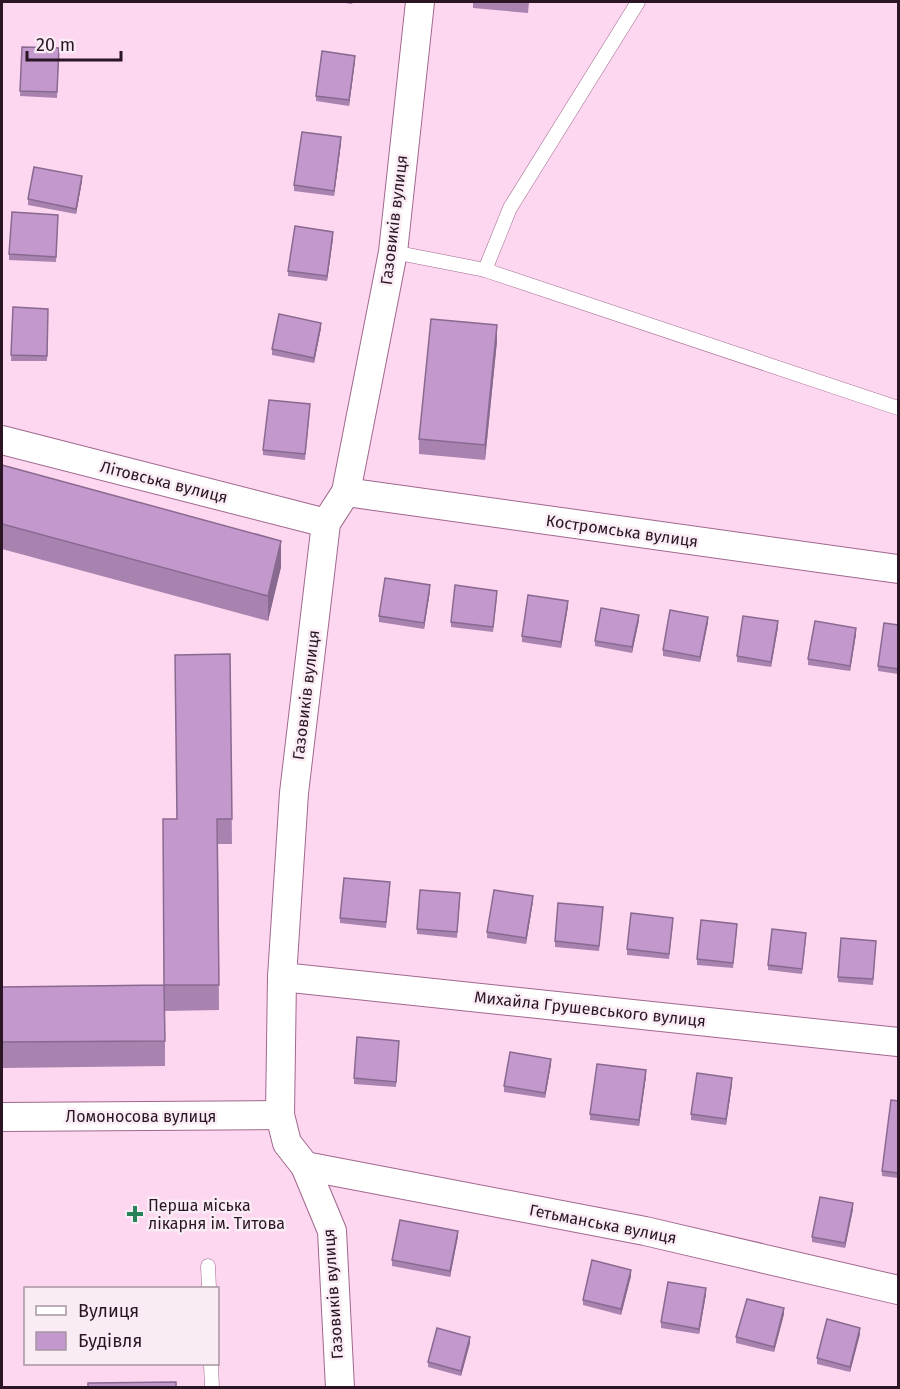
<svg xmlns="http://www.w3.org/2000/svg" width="900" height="1389" font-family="'Fira Sans',sans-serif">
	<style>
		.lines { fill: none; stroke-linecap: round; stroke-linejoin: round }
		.lane-casing { stroke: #a0688e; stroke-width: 15 }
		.street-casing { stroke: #a0688e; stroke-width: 30 }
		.lane { stroke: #fff; stroke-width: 14 }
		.street { stroke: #fff; stroke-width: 28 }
		.wall { fill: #a883b0 }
		.shaded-wall { fill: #886a90 }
		.building { fill: #c398cd; stroke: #886a90; stroke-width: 1.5 }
		.poi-dot { fill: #268258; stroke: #f9ecf4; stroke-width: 2 }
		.labels { text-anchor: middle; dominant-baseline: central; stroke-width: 5; stroke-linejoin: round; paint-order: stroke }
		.street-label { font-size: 16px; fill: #2b1524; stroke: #f9ecf4 }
		.poi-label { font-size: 16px; fill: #2b1524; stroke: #f9ecf4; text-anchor: start }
	</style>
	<rect width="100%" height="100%" fill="#fdd6ef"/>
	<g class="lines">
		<!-- lane casing -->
		<g class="lane-casing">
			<g id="lane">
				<polyline points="393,252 485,270 898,408"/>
				<polyline points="485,270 510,208 638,2"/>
				<polyline points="208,1266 209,1288"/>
				<polyline points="211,1364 212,1388"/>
			</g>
		</g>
		<!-- street casing -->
		<g class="street-casing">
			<g id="street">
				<polyline points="2,440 326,523"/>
				<polyline points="346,492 898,569"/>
				<polyline points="282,977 898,1042"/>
				<polyline points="2,1117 280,1115"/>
				<polyline points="305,1166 645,1231 898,1290"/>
				<polyline points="340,1388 332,1231 305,1166 287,1143 280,1115 282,977 294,793 326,523 346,492 393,252 420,2"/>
			</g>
		</g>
		<!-- lane -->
		<use href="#lane" class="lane"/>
		<!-- street -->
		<use href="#street" class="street"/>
	</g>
	<!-- wall -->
	<g class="wall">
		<polygon points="338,2 353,2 352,4"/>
		<polygon points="473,2 529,2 528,13 473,8"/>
		<polygon points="22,47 59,48 57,98 20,96"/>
		<polygon points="355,61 349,106 316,101 316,96"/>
		<polygon points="341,143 334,196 294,191 294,185"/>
		<polygon points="82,181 76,214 28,205 28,199"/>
		<polygon points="58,215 56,262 9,260 9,254"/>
		<polygon points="333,238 327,281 288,276 288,271"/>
		<polygon points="13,307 48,309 47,361 11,361"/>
		<polygon points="321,328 314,363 272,355 272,349"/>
		<polygon points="497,341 485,460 419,454 419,439"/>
		<polygon points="310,410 305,460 263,455 263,450"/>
		<polygon points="2,465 281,567 268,621 2,549"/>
		<polygon points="430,591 424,629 379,622 379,616"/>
		<polygon points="497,596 493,632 451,627 451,622"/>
		<polygon points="568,606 561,648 522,642 522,636"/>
		<polygon points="639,620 632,653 595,646 595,641"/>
		<polygon points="708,622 700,662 663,656 663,650"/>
		<polygon points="898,625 898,674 878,671 878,666"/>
		<polygon points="778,627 771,667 737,662 737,656"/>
		<polygon points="856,634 850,671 808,665 808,659"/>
		<polygon points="230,654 232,844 218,844 219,1010 165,1011 165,1066 2,1068 2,987 164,985"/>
		<polygon points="390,888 386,928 340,923 340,918"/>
		<polygon points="460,899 457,938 417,934 417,929"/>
		<polygon points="533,901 526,944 487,938 487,932"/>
		<polygon points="603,912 599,951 555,947 555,941"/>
		<polygon points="673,923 669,959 627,955 627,949"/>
		<polygon points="737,929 733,968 697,965 697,959"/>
		<polygon points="806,938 802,974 768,970 768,965"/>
		<polygon points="876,941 873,985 838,982 838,977"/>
		<polygon points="399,1041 396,1087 354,1084 354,1078"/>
		<polygon points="551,1064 545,1098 504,1092 504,1086"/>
		<polygon points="646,1076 639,1126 590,1120 590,1114"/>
		<polygon points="732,1084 726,1125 691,1120 691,1114"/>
		<polygon points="898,1101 898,1178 882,1176 882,1171"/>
		<polygon points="853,1209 845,1248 812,1242 812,1237"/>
		<polygon points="458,1236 450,1277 392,1266 392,1260"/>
		<polygon points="631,1276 621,1315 583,1305 583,1300"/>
		<polygon points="706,1294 699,1334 661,1328 661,1322"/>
		<polygon points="784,1314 774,1352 736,1343 736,1337"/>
		<polygon points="860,1334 850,1372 817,1364 817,1358"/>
		<polygon points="470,1343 461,1376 428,1367 428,1362"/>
	</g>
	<!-- shaded-wall -->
	<g class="shaded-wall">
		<polygon points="355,56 355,61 349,106 349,100"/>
		<polygon points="341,137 341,143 334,196 334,191"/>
		<polygon points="82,176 82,181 76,214 76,209"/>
		<polygon points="333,232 333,238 327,281 327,276"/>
		<polygon points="321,323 321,328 314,363 314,358"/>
		<polygon points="497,325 497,341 485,460 485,445"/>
		<polygon points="281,541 281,567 268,621 268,596"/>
		<polygon points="430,585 430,591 424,629 424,623"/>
		<polygon points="568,601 568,606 561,648 561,642"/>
		<polygon points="639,615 639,620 632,653 632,647"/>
		<polygon points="708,617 708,622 700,662 700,657"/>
		<polygon points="778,621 778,627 771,667 771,662"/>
		<polygon points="856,628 856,634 850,671 850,666"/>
		<polygon points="533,896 533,901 526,944 526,938"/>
		<polygon points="551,1059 551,1064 545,1098 545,1093"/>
		<polygon points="646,1070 646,1076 639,1126 639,1120"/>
		<polygon points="732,1078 732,1084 726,1125 726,1119"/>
		<polygon points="853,1203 853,1209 845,1248 845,1243"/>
		<polygon points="458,1231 458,1236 450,1277 450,1271"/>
		<polygon points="631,1270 631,1276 621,1315 621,1309"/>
		<polygon points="706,1288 706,1294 699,1334 699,1329"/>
		<polygon points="784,1308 784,1314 774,1352 774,1347"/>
		<polygon points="860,1328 860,1334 850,1372 850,1367"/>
		<polygon points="470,1337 470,1343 461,1376 461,1371"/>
	</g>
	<!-- building -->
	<g class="building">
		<polygon points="22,47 59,48 57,92 20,91"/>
		<polygon points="322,51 355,56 349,100 316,96"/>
		<polygon points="302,132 341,137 334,191 294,185"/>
		<polygon points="34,167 82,176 76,209 28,199"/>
		<polygon points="12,212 58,215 56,257 9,254"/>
		<polygon points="295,226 333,232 327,276 288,271"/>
		<polygon points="13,307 48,309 47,356 11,355"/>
		<polygon points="279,314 321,323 314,358 272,349"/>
		<polygon points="431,319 497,325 485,445 419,439"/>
		<polygon points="269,400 310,404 305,454 263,450"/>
		<polygon points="2,465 281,541 268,596 2,524"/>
		<polygon points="385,578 430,585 424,623 379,616"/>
		<polygon points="455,585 497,591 493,627 451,622"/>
		<polygon points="528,595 568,601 561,642 522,636"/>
		<polygon points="601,608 639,615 632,647 595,641"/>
		<polygon points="670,610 708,617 700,657 663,650"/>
		<polygon points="743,616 778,621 771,662 737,656"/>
		<polygon points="815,621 856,628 850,666 808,659"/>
		<polygon points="884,623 898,625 898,669 878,666"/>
		<polygon points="230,654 232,819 217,819 219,985 164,985 165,1041 2,1042 2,987 164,985 163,819 177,819 175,655"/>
		<polygon points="344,878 390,882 386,922 340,918"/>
		<polygon points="420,890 460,893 457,932 417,929"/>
		<polygon points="494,890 533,896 526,938 487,932"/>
		<polygon points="558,903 603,907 599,946 555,941"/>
		<polygon points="631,913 673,918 669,954 627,949"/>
		<polygon points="701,920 737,924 733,963 697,959"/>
		<polygon points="772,929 806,933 802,969 768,965"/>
		<polygon points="841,938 876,941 873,979 838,977"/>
		<polygon points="357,1037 399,1041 396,1082 354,1078"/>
		<polygon points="510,1052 551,1059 545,1093 504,1086"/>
		<polygon points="597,1064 646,1070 639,1120 590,1114"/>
		<polygon points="697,1073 732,1078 726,1119 691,1114"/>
		<polygon points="891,1100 898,1101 898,1173 882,1171"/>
		<polygon points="820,1197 853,1203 845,1243 812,1237"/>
		<polygon points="400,1220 458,1231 450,1271 392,1260"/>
		<polygon points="592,1260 631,1270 621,1309 583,1300"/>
		<polygon points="668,1282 706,1288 699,1329 661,1322"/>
		<polygon points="747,1299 784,1308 774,1347 736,1337"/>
		<polygon points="827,1319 860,1328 850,1367 817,1358"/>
		<polygon points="437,1328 470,1337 461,1371 428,1362"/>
		<polygon points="176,1382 176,1388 88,1388 88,1383"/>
	</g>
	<!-- markers -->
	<path class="poi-dot" d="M132 1205h6v6h6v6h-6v6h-6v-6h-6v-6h6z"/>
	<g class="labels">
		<!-- street labels -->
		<g class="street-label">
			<text transform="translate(394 220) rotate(-83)">Газовиків вулиця</text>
			<text transform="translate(164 482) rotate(14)">Літовська вулиця</text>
			<text transform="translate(622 531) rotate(8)">Костромська вулиця</text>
			<text transform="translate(306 695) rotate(-83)">Газовиків вулиця</text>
			<text transform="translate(590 1009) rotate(6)">Михайла Грушевського вулиця</text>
			<text x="141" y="1116">Ломоносова вулиця</text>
			<text transform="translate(603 1224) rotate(11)">Гетьманська вулиця</text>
			<text transform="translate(333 1294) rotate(-94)">Газовиків вулиця</text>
		</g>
		<!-- poi labels -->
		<g class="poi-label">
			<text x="148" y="1205">Перша міська<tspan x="148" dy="18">лікарня ім. Титова</tspan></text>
		</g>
	</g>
	<!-- border -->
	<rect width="900" height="1389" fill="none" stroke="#2b1524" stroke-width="6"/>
	<!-- legend -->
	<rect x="24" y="1287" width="195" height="78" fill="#f9ecf4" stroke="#a796a1" stroke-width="1.5"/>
	<rect x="36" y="1306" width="30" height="9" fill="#ffffff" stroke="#a796a1" stroke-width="1.5"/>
	<text x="78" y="1317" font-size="18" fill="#2b1524">Вулиця</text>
	<rect x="36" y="1332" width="30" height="18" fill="#c398cd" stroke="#a796a1" stroke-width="1.5"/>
	<text x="78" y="1347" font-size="18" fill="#2b1524">Будівля</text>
	<!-- scale -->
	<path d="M27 51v9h94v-9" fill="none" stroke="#2b1524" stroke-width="3"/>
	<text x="36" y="51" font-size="18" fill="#2b1524" stroke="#f9ecf4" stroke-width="4.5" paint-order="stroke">20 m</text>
</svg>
